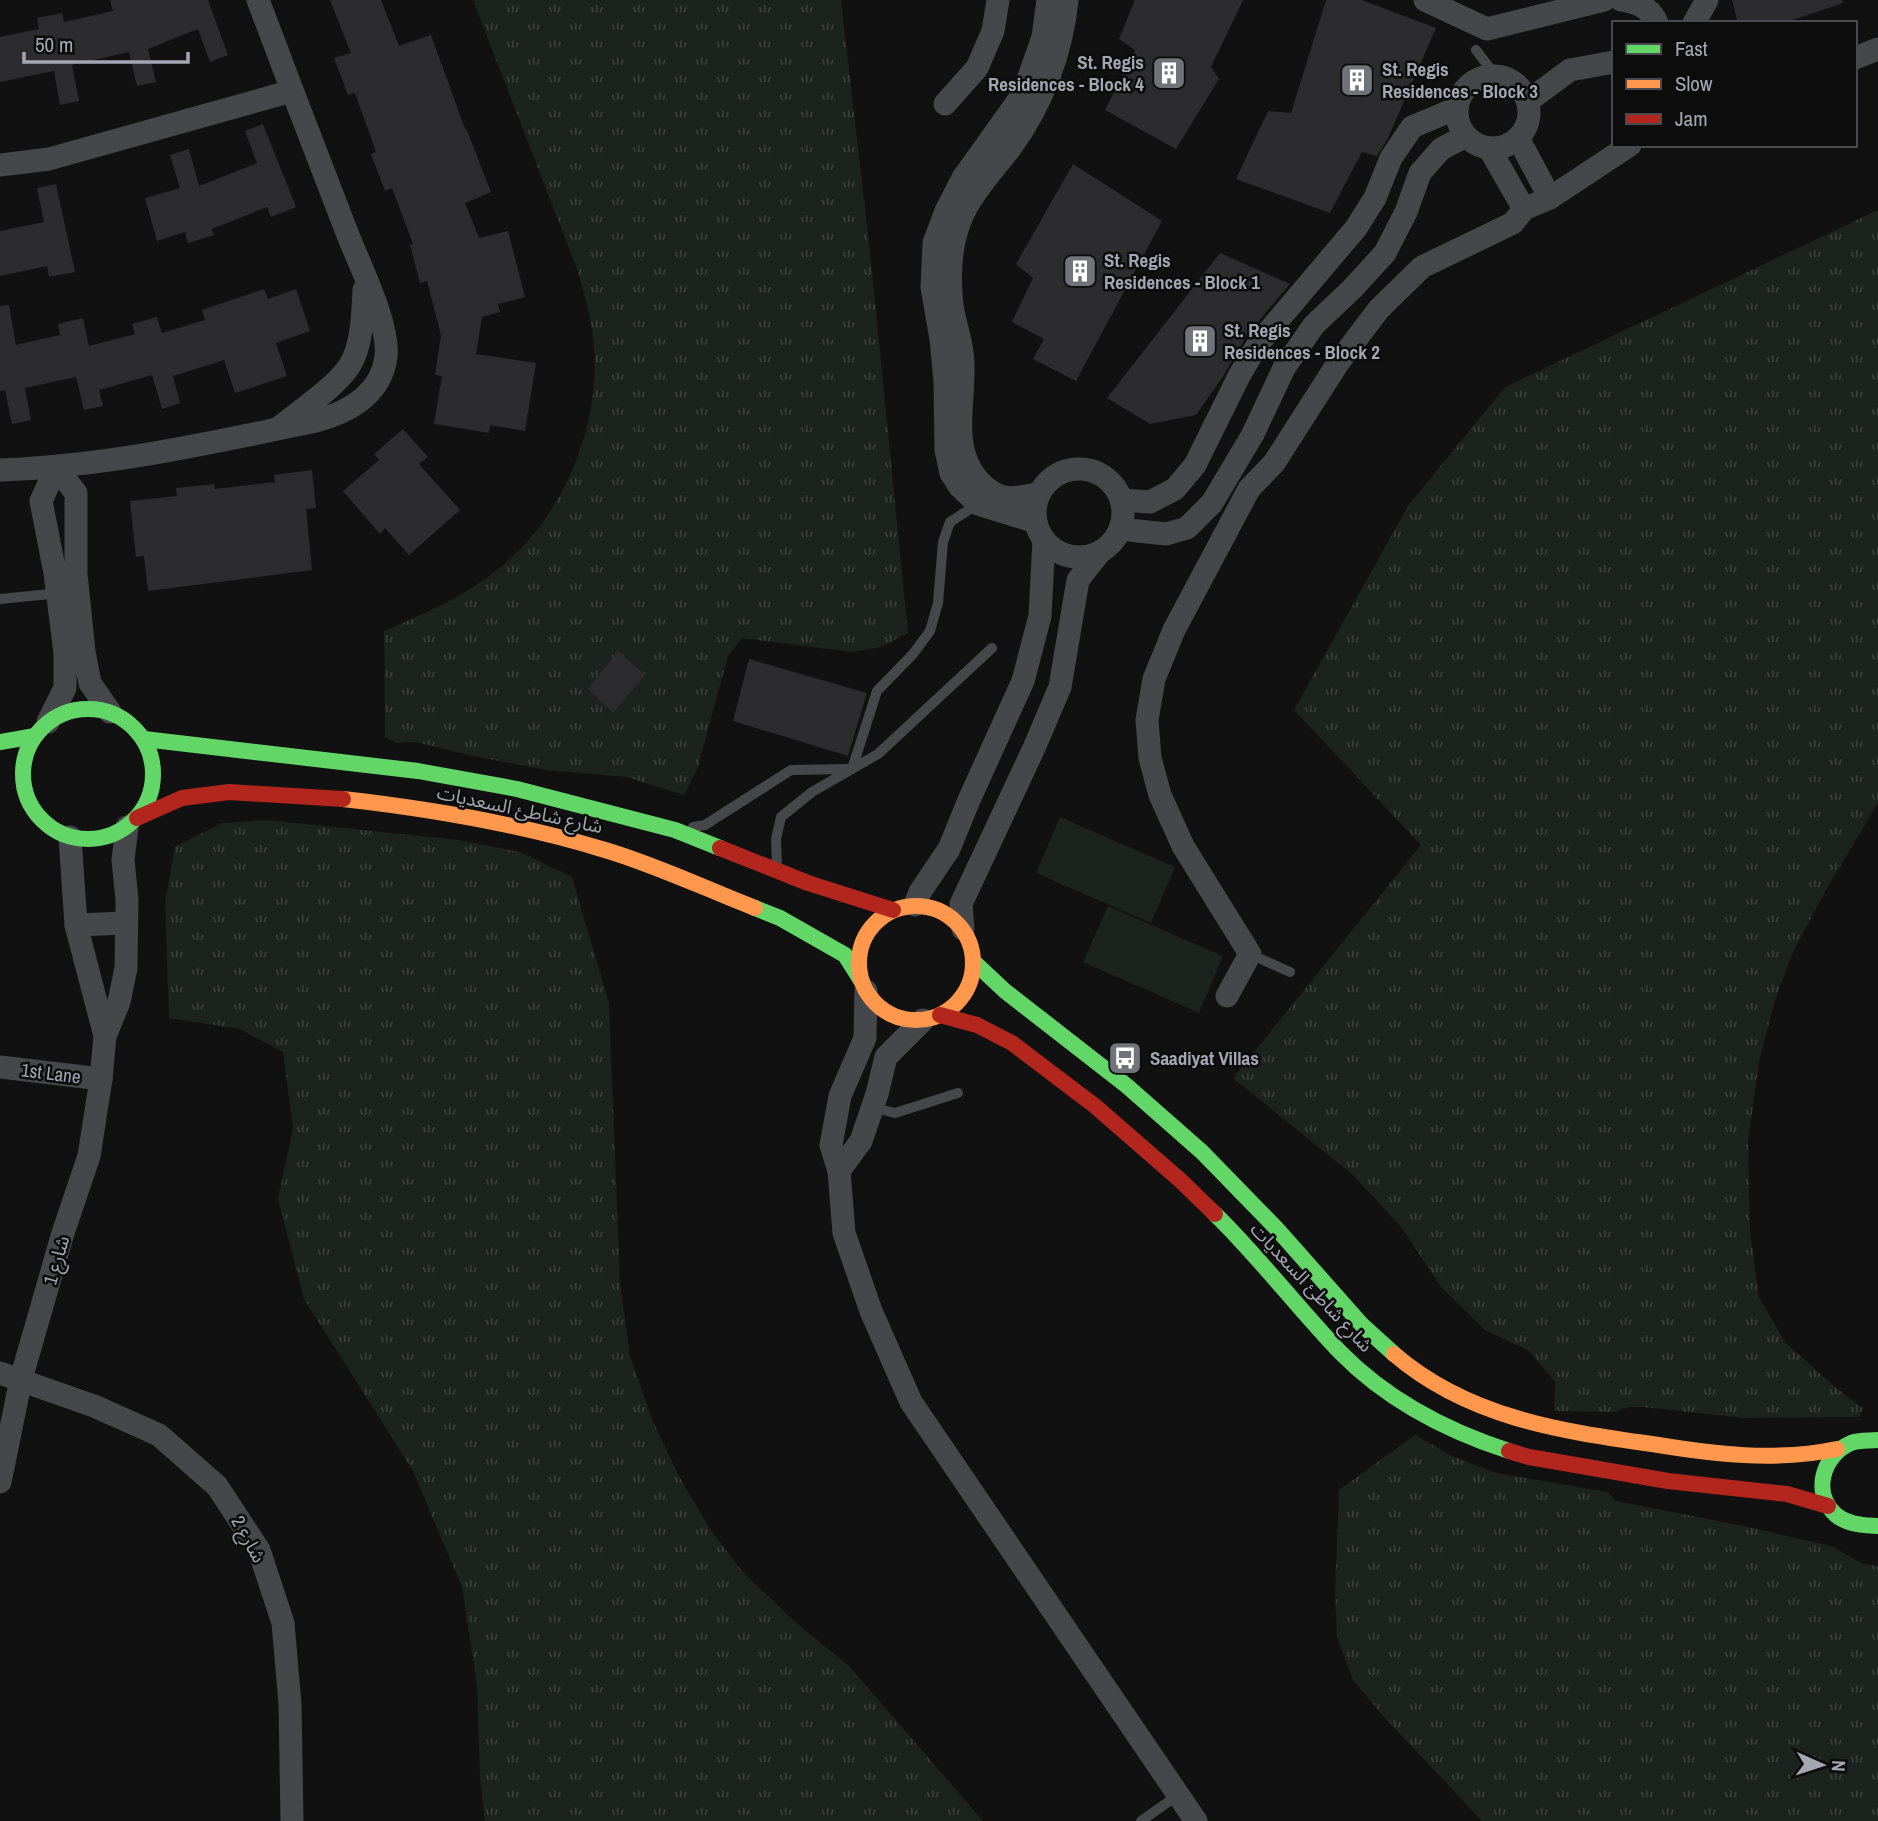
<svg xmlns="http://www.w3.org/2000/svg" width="1878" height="1821" font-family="'Archivo Narrow','Noto Sans Arabic',sans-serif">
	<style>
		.grass { fill: url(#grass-tufts) }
		.pitch { fill: #1c221d }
		.building { fill: #2c2c2e }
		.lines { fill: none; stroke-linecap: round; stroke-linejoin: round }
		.lane { stroke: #46474b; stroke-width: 10 }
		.street { stroke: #46474b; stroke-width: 23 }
		.fast { stroke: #63d668; stroke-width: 16 }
		.slow { stroke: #ff974d; stroke-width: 16 }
		.jam { stroke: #b3261e; stroke-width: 16 }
		.labels { text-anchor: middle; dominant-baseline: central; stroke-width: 5; stroke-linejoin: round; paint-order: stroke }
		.poi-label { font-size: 19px; font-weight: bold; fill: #a4a6b2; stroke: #0c0c0d; text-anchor: start }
		.street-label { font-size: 19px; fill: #a4a6b2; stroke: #0c0c0d }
	</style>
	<defs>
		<pattern id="grass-tufts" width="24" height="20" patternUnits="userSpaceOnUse" patternTransform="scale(1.75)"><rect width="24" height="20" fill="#1c221d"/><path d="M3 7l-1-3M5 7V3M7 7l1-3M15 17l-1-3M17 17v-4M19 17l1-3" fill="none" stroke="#3a3f3b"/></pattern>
	</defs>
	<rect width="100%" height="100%" fill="#111112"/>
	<!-- grass -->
	<g class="grass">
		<path d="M473 0H841L870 251 908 633 881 647 852 652 742 638 728 656 698 767 684 795 626 777 546 770 473 756 416 742 396 743 385 737 384 631C424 614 463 597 497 570 562 519 600 430 594 348 592 320 585 295 577 269Z"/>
		<polygon points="1878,210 1878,803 1826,890 1794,950 1776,997 1760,1057 1748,1141 1750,1231 1759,1297 1785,1342 1835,1387 1863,1408 1859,1417 1745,1418 1643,1407 1629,1407 1614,1412 1554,1411 1555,1382 1529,1351 1485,1330 1441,1287 1402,1228 1353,1175 1233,1078 1421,845 1294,710 1408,506 1505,387"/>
		<polygon points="267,820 459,840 520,852 572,877 609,1003 620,1283 630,1356 653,1422 680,1478 712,1532 742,1571 793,1620 850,1667 983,1821 485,1821 480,1778 477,1686 462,1587 413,1471 304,1299 278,1199 293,1128 283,1052 240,1029 169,1018 165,902 175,847 222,823"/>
		<polygon points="1415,1435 1452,1456 1496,1473 1608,1492 1616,1501 1739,1525 1831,1546 1863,1564 1878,1566 1878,1821 1482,1821 1384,1717 1353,1680 1337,1637 1335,1593 1339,1490"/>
	</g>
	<!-- pitch -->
	<g class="pitch">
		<polygon points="1060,817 1175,867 1151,923 1036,873"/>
		<polygon points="1108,906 1223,956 1199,1013 1083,962"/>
	</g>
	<!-- building -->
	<g class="building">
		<polygon points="110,0 208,0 228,55 210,62 198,29 148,49 156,82 137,86 129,52 72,65 79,101 60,105 54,71 0,82 0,37 39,29 37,18 62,13 64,22 113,11"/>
		<polygon points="330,0 381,0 399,46 431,35 465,129 466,128 491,192 465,203 479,238 508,231 525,297 498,304 500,312 482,317 476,354 536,363 525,431 490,425 489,433 434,424 442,376 435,375 441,335 427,281 420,283 410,245 413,244 392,188 385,191 371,154 376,152 355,93 348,95 334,58 351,53"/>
		<polygon points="1135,0 1243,0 1211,67 1219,79 1176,149 1105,110 1135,50 1119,39"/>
		<polygon points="1326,0 1362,0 1436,28 1388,138 1377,156 1362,152 1330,213 1236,179 1268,111 1291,113"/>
		<polygon points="1732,0 1842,0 1843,3 1784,23 1738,23"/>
		<polygon points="263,124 296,207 271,217 267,207 212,229 214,235 188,243 185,232 157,241 145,198 180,188 170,155 189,149 199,186 257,163 245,131"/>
		<polygon points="1073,164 1162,221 1076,381 1033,359 1044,339 1012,322 1033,278 1016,264"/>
		<polygon points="56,184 75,272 49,277 47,266 0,276 0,231 44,222 37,188"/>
		<polygon points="1220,253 1290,284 1247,335 1222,378 1196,415 1150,424 1107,398"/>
		<polygon points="264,289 268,299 296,289 310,331 276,343 287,376 235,393 224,360 173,376 180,403 162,409 152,375 99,390 103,406 84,410 76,377 25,388 31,420 12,424 5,390 0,391 0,306 9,305 16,345 60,335 58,324 83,318 89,346 135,334 132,324 157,317 162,333 205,320 202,310"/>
		<polygon points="403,429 428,457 419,464 460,510 409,555 385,528 380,534 343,491 379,460 374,454"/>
		<polygon points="312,470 316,508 306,509 312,570 148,591 144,556 136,557 130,501 177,496 176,488 214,484 215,489 275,482 274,475"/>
		<polygon points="618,651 645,675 613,713 588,689"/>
		<polygon points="749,659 867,693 848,756 733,721"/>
	</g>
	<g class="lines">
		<!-- lane -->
		<g class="lane">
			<polyline points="1476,50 1495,75"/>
			<polyline points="1049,79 1071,87"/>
			<polyline points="0,599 60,593"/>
			<polyline points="852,769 877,691 913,654 930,631 938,603 943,542 950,522 978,504"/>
			<polyline points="693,827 705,825 791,770 849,769"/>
			<polyline points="777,865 776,839 781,817 812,792 878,754 992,648"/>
			<polyline points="1250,954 1290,972"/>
			<polyline points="872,1107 895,1113 958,1093"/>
			<polyline points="1141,1821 1178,1795"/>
		</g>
		<!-- street -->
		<g class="street">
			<polyline points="1425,0 1487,29 1604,0"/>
			<path d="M1621 0C1637 2 1651 8 1657 23"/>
			<polyline points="1694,23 1707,0"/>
			<polyline points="1855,58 1878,49"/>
			<circle cx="1493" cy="112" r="36"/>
			<polyline points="1528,101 1570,70 1614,62"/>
			<polyline points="945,104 977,68 993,31 998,0"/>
			<polyline points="1518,138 1550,198"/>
			<polyline points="1489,148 1524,209"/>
			<polyline points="0,165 49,159 292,91"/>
			<path d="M281 426C301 410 337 386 350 365 362 346 363 312 364 290"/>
			<circle cx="1079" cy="513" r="44"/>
			<path d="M0 470C107 466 211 443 316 421 349 412 381 394 386 357 390 324 358 262 346 230 316 153 287 77 258 0"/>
			<path d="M1040 493C1013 500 998 502 978 480 947 444 968 395 962 352 960 336 954 321 952 305 949 278 950 247 960 221 971 193 993 171 1011 147 1042 105 1062 52 1067 0"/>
			<polyline points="1121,500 1150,502 1175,489 1195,465 1239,376 1258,344 1356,228 1375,198 1391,158 1412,127 1457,108"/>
			<polyline points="1036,522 978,504 960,487 951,473 946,450 945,381 941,339 932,287 934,243 946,211 963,178 1023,94 1043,37 1048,0"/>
			<polyline points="1120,529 1166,534 1187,528 1212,503 1253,434 1284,368 1314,325 1352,289 1385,253 1406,212 1420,173 1441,149 1466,136"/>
			<polyline points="48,722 65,688 65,653 55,573 41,501 56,468 76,493 76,574 84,652 90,683 110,712"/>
			<polyline points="70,837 76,925 105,1036"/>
			<polyline points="915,905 920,892 949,849 969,800 1023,681 1040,616 1044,540"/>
			<polyline points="76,925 126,923"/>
			<polyline points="963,929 961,904 1034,748 1060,687 1078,580 1100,552"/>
			<polyline points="866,991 865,1038 840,1096 831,1145 839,1171 844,1233 871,1311 911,1402 1196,1821"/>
			<polyline points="1227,996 1250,954 1183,846 1160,795 1150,758 1147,720 1154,679 1174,630 1249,489 1274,463 1338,363 1379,309 1422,267 1513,223 1524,209 1550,198 1630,145"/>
			<polyline points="0,1067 101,1079"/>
			<polyline points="839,1171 861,1141 877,1094 886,1057 923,1020"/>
			<polyline points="0,1373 94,1406 159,1435 217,1486 259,1550 283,1623 290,1704 292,1821"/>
			<polyline points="0,1482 21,1379 63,1233 89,1156 101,1079 105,1036 119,1002 126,968 127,900 123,860 127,827"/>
		</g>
		<!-- fast -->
		<g class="fast">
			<circle cx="88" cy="774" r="65"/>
			<polyline points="144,739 418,771 517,789 675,830 720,848"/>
			<polyline points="0,742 35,736"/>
			<polyline points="755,908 780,918 845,955 862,982"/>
			<polyline points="973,961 1005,991 1127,1086 1202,1152 1277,1229 1362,1325 1394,1354"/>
			<path d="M1215 1214C1259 1257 1297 1307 1340 1352 1386 1399 1447 1431 1509 1451"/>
			<path d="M1878 1440C1869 1441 1859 1440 1851 1443 1823 1455 1811 1493 1836 1515 1848 1525 1864 1525 1878 1526"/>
		</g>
		<!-- slow -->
		<g class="slow">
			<path d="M343 799C432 809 520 824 605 850 656 865 706 889 755 908"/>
			<circle cx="916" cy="963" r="57"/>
			<path d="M1394 1354C1467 1417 1559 1431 1652 1444 1714 1454 1774 1462 1837 1449"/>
		</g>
		<!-- jam -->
		<g class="jam">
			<polyline points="137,818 182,798 229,792 343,799"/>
			<polyline points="720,848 808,883 893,910"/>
			<polyline points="940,1015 977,1025 1012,1043 1095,1106 1180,1180 1215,1214"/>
			<polyline points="1509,1451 1529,1457 1668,1481 1787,1494 1828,1506"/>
		</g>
	</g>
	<!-- icons -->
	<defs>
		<g id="building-square" transform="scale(1.75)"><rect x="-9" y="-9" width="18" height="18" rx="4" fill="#71727a" stroke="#0c0c0d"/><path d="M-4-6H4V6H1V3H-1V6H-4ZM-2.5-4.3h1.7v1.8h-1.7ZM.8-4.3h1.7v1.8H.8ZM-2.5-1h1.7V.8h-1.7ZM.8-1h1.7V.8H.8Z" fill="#fff"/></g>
		<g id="bus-square" transform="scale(1.75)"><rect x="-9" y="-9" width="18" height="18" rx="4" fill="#71727a" stroke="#0c0c0d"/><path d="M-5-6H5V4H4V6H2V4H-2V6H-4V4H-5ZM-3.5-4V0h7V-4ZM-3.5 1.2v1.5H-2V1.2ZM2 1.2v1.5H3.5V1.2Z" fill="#fff"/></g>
	</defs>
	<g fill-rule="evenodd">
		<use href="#building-square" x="1169" y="73"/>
		<use href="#building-square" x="1357" y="80"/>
		<use href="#building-square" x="1080" y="271"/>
		<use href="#building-square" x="1200" y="341"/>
		<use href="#bus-square" x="1125" y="1058"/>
	</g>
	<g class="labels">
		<!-- poi labels -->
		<g class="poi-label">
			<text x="1144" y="62" text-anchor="end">St. Regis<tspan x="1144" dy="22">Residences - Block 4</tspan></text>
			<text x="1382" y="69">St. Regis<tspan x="1382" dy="22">Residences - Block 3</tspan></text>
			<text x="1104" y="260">St. Regis<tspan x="1104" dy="22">Residences - Block 1</tspan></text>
			<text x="1224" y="330">St. Regis<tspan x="1224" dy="22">Residences - Block 2</tspan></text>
			<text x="1150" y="1058">Saadiyat Villas</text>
		</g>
		<!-- street labels -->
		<g class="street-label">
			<text transform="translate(520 809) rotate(12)">شارع شاطئ السعديات</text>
			<text transform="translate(51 1073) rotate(7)">1st Lane</text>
			<text transform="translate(56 1260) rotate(-74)">شارع 1</text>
			<text transform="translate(1312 1287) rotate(47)">شارع شاطئ السعديات</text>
			<text transform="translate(249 1539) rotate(61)">شارع 2</text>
		</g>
	</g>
	<!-- legend -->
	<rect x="1612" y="21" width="245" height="126" fill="#0c0c0d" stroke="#494a4f" stroke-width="2"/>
	<rect x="1626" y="44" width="35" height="10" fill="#63d668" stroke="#494a4f" stroke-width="2"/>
	<text x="1675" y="56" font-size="21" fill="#a4a6b2">Fast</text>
	<rect x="1626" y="79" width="35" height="10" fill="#ff974d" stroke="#494a4f" stroke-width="2"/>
	<text x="1675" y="91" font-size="21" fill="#a4a6b2">Slow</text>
	<rect x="1626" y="114" width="35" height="10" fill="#b3261e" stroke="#494a4f" stroke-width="2"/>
	<text x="1675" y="126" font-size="21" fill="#a4a6b2">Jam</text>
	<!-- north arrow -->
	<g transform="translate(1822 1765) rotate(93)" stroke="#0c0c0d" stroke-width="5" paint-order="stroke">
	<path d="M0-5L12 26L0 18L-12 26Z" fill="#a4a6b2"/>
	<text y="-10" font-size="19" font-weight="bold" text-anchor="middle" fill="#a4a6b2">N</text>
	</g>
	<!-- scale -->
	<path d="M24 52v10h164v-10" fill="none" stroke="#a4a6b2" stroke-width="3.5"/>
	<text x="35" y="52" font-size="21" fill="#a4a6b2" stroke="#0c0c0d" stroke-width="5" paint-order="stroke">50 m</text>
</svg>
